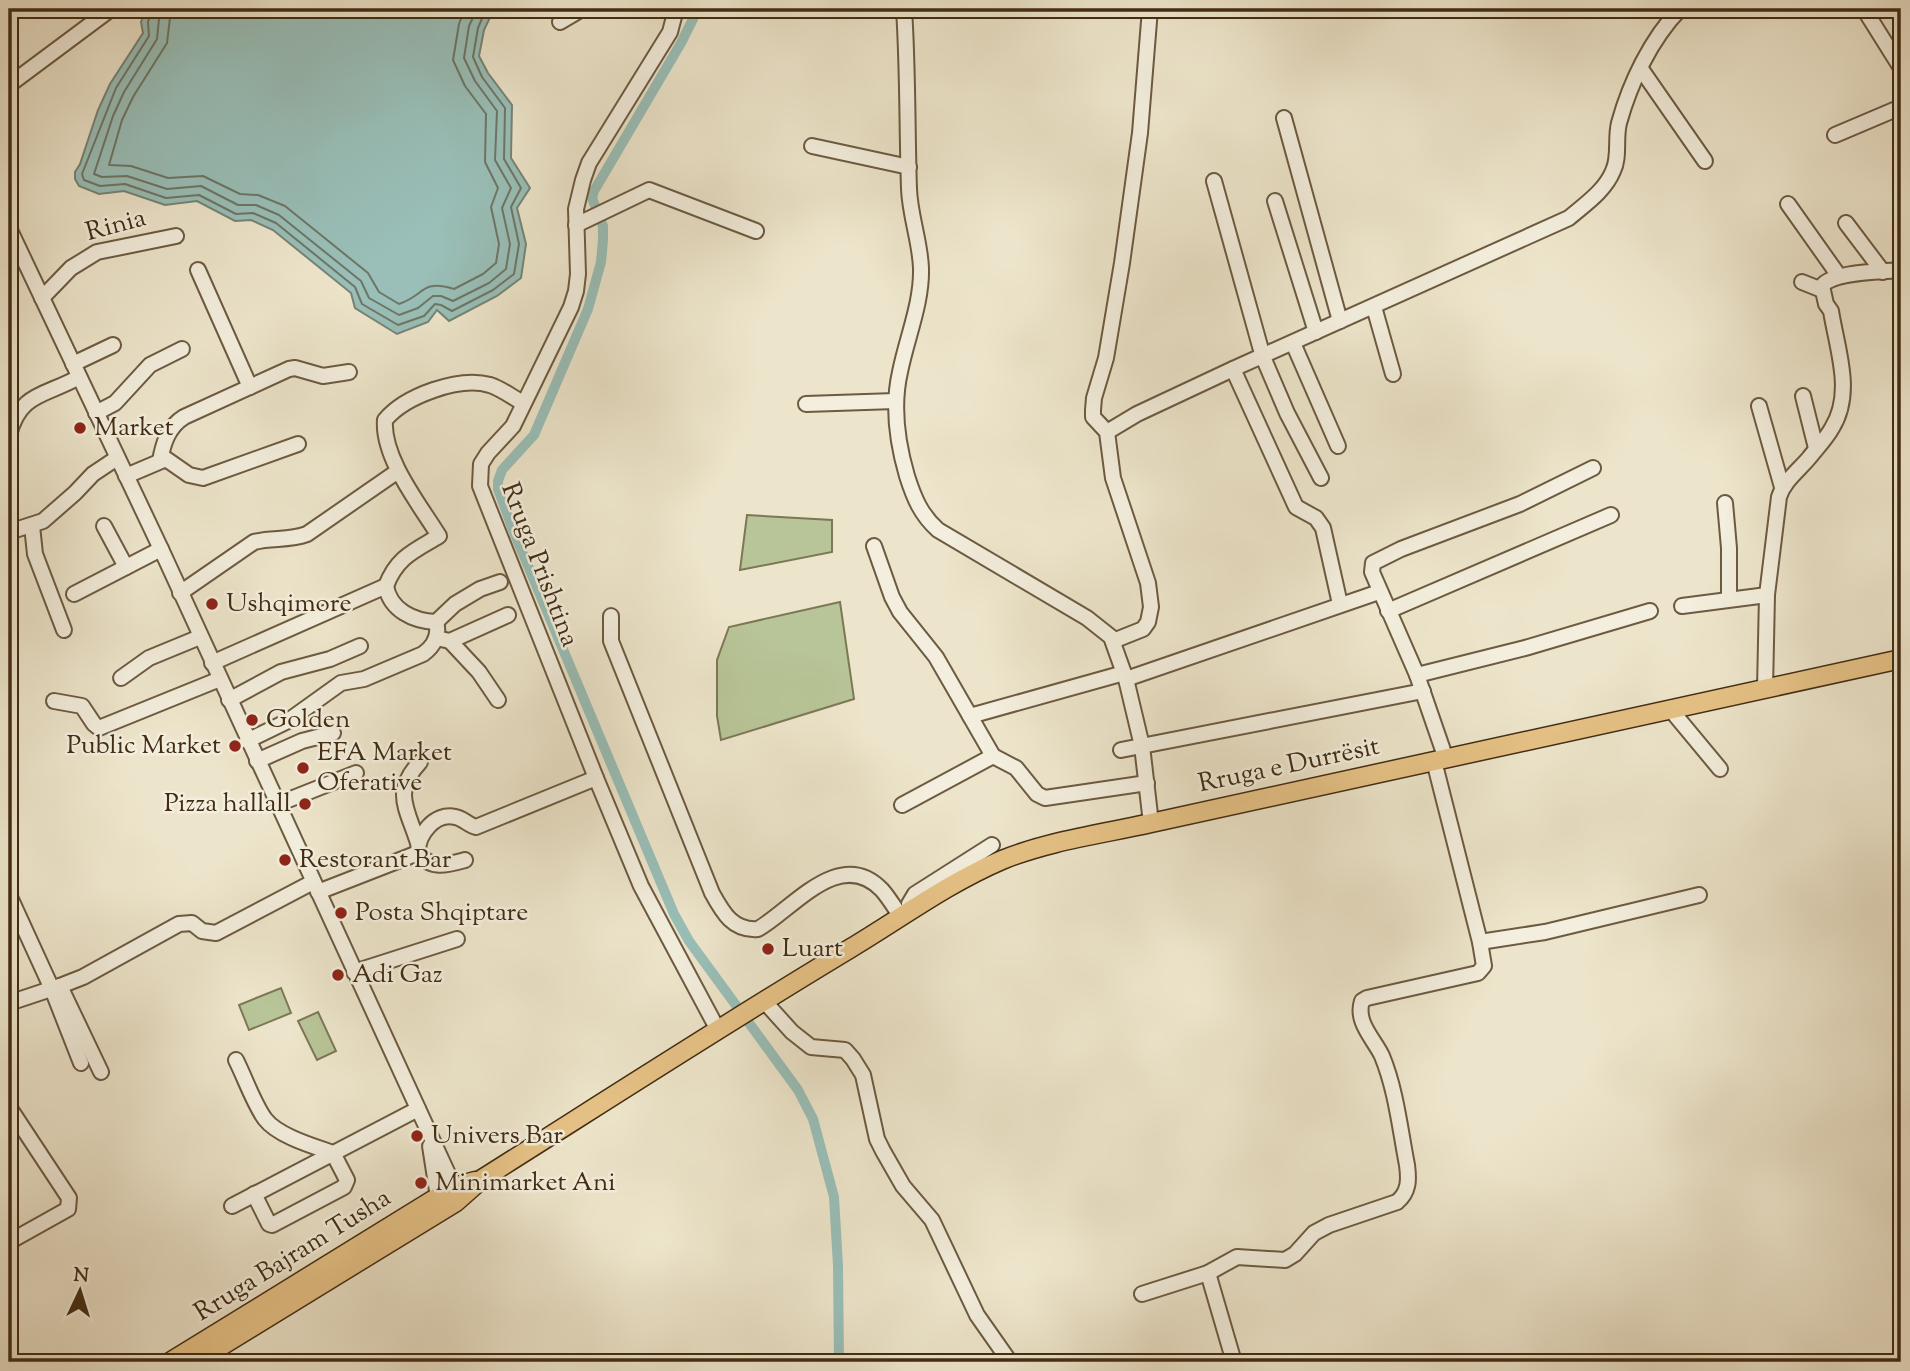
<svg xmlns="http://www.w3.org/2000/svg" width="1910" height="1371" font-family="'Sorts Mill Goudy',serif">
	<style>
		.green { fill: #b8c598; stroke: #7c7856; stroke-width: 2 }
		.water { fill: #99bfb8; stroke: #768476; stroke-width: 2 }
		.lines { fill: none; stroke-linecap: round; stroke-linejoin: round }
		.shore { stroke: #6d7666; stroke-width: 2 }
		.canal { stroke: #99bfb8; stroke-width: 10 }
		.minor-casing { stroke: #6c5a41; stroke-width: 18 }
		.major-casing { stroke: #412c13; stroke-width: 21 }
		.minor { stroke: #f3eedd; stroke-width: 14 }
		.major { stroke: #e6c286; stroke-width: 18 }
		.poi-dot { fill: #8f2418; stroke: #f3eedd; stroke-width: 2.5 }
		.labels { text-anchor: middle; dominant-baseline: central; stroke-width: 5; stroke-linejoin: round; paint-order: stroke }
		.street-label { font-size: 26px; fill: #412c13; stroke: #f3eedd }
		.poi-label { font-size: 26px; fill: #412c13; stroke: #f3eedd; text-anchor: start }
	</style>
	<rect width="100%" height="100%" fill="#ede5cb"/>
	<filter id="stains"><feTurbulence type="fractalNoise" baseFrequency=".00286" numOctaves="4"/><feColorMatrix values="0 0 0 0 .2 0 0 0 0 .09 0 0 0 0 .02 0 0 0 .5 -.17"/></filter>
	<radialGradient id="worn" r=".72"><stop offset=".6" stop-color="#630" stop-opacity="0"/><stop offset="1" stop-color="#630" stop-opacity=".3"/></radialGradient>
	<!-- green -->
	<g class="green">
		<polygon points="747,515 832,520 832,552 740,570"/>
		<polygon points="840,602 854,699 721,740 717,716 717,660 729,627"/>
		<polygon points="281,988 291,1013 249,1030 239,1005"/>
		<polygon points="318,1012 336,1051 317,1060 298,1021"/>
	</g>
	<!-- water -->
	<polygon class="water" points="146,9 494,9 484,30 479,56 488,73 512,105 511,158 530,188 517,208 526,244 521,278 497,296 449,321 437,310 428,322 397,334 355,308 351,293 273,230 251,220 235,221 197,201 165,205 124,191 99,194 79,186 75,179 75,172 80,164 98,110 110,84 143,33 141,22"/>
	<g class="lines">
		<!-- shore -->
		<g class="shore">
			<polyline points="152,9 148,22 149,36 116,88 82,174 84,180 100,186 125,184 166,198 199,195 236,214 253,213 276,223 355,287 362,304 398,325 424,316 435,304 441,305 452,311 493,290 514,274 519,244 511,207 521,188 504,159 505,108 482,77 473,57 478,28 486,9"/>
			<polyline points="160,9 157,39 124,92 113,116 94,174 102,177 127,176 167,189 201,186 238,205 256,205 279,215 361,281 369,298 399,315 418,308 433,296 441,296 453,301 489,283 506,269 510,244 502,208 511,188 495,160 497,111 475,81 464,58 469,26 477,9"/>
			<path d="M171 9 167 43 133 97 122 120 109 165 131 166 168 178 203 176 240 194 258 195 285 206 368 273 379 292 399 304C426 295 420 279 454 289L483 274 496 263 499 244 491 207 498 188 485 162 486 114 465 86 453 60 459 24 465 9"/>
		</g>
		<!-- canal -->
		<polyline class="canal" points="698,9 681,43 594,191 592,198 603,226 603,240 601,262 588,309 534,435 502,470 498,481 498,489 513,530 674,914 689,941 798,1090 813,1119 834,1197 838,1266 839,1362"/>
		<!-- minor casing -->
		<g class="minor-casing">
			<g id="minor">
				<polyline points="676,9 670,32 589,163 583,180 576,209 578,274 576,291 571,307 513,426 488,453 481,464 480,486 596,778 641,886 718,1030"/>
				<path d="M904 9C908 69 907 129 909 189 910 216 920 241 921 268 922 303 907 337 900 372 892 407 897 442 907 476 914 498 921 515 938 530L1087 618 1111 637 1126 679 1142 746 1151 823"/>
				<polyline points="1864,9 1901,68"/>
				<polyline points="560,22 582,9"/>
				<polyline points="1641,69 1705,161"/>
				<polyline points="9,85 111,9"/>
				<polyline points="1284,118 1340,321"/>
				<polyline points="1835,135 1901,107"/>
				<polyline points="812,146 909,167"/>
				<polyline points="1214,181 1263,357 1287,413 1321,478"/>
				<polyline points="1275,201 1316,332"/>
				<polyline points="1788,204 1839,276"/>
				<polyline points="1846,223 1883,272"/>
				<polyline points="576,225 649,190 756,231"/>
				<polyline points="9,228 161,549 454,1187 455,1196"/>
				<polyline points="198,270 250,387"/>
				<polyline points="1802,282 1822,290"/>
				<polyline points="42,298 71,268 97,252 176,236"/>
				<polyline points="1374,307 1393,374"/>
				<polyline points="1293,343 1338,446"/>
				<polyline points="73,364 113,345"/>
				<polyline points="1233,369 1296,507 1316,518 1323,528 1340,604"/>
				<polyline points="1803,396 1816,448"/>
				<polyline points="806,404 895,401"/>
				<polyline points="1759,406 1782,487"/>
				<polyline points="96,413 115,403 150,365 182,349"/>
				<path d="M1107 432 1137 414 1233 369 1569 218C1584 205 1605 191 1613 171 1620 157 1615 139 1619 123 1630 83 1651 39 1680 9"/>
				<path d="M9 435C20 392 46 396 79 377"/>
				<path d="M160 461C163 444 168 427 184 417L289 369 295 368 323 376 349 372"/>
				<polyline points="126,476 166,459 189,475 203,478 298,444"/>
				<polyline points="1725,503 1729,548 1729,599"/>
				<polyline points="32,526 35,554 64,630"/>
				<polyline points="104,526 126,567"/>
				<polyline points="9,532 43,521 75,493 93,474 117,458"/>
				<polyline points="874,546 892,597 900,612 936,657 993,756 1016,768 1037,794 1045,798 1147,783"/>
				<path d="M386 586C397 557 414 551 439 536 420 505 382 458 385 420 405 396 459 376 490 385 502 389 512 397 523 403"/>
				<path d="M386 586C390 610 413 621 436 622L455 604 480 589 500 582"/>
				<path d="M180 593 254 542C272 537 289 541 307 534L398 471"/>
				<polyline points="74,594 161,549"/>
				<polyline points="1682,606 1767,595"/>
				<polyline points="1388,611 1611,515"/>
				<path d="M611 616V641L712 893C723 913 733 931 758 929 793 909 840 846 882 890 889 898 895 908 901 917"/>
				<polyline points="436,638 450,641 508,615"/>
				<polyline points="450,641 479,672 498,700"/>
				<polyline points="1113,641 1143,629 1148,622 1151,607 1148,583 1113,478 1107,432 1093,417 1093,410 1094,398 1106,358 1122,263 1140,133 1150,9"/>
				<polyline points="212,663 386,586"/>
				<polyline points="1417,675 1525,648 1650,611"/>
				<polyline points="121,678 149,658 200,637"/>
				<polyline points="1126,679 1379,592"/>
				<path d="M1765 689 1767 595 1779 497C1784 481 1798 471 1809 458 1816 449 1826 439 1832 428 1854 393 1837 349 1831 311L1826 304 1822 286C1833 271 1882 272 1901 270"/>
				<polyline points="229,700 281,672 330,659 360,646"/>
				<polyline points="54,701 82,706 94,724 99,728 220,679"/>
				<polyline points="1671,710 1720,769"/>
				<polyline points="970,716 1124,673"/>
				<path d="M247 741 288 721 341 683 364 679 423 654C434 646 440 635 436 622"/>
				<polyline points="1121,750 1423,691"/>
				<polyline points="1446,759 1417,675 1372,572 1373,563 1401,549 1520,504 1593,468"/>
				<polyline points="257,761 302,741 333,733"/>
				<polyline points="278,804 356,773"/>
				<polyline points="902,805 993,756"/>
				<path d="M418 843C407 808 392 792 420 762"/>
				<path d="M465 860C447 865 431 870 418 853 417 835 435 812 455 817 463 818 468 825 476 827L596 778"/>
				<polyline points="318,892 418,853"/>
				<polyline points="9,895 52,989 81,1063"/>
				<polyline points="908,913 909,904 915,894 992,845"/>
				<polyline points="1480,942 1545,932 1699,895"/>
				<polyline points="354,972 457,939"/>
				<polyline points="60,986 101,1072"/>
				<polyline points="764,1001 792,1032 811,1047 845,1050 853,1059 863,1075 877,1139 883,1151 903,1186 932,1220 977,1315 1010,1362"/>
				<polyline points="9,1003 60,986 83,977 179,924 192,923 202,931 216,933 313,882"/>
				<path d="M236 1060C245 1078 254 1104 265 1119 278 1136 313 1146 333 1153L347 1180 344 1187 272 1225 269 1224 254 1194"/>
				<polyline points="9,1107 69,1198 68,1209 9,1242"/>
				<polyline points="430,1146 438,1197 443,1204"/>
				<polyline points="232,1206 418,1109"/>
				<polyline points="1208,1273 1234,1362"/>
				<path d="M1142 1294 1208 1273 1237 1257 1285 1260 1295 1254 1314 1233 1329 1225 1397 1202C1409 1192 1409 1180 1407 1165 1400 1129 1396 1090 1382 1056 1374 1039 1355 1022 1362 1001L1367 998 1478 973 1484 966 1480 942 1434 761"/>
			</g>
		</g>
		<!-- major casing -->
		<g class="major-casing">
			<g id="major">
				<polyline points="170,1362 454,1187 475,1181"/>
				<path d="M195 1362 456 1202 482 1179C604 1102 726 1023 851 948 901 918 948 883 1002 860 1048 841 1102 834 1151 823L1901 659"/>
			</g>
		</g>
		<!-- minor -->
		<use href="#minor" class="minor"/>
		<!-- major -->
		<use href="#major" class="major"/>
	</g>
	<!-- markers -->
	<g class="poi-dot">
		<circle cx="80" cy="428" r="7"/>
		<circle cx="212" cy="604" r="7"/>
		<circle cx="252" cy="720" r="7"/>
		<circle cx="235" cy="746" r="7"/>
		<circle cx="303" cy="768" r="7"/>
		<circle cx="305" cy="804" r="7"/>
		<circle cx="285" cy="860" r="7"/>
		<circle cx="341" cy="913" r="7"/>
		<circle cx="768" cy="949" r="7"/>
		<circle cx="338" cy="975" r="7"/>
		<circle cx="417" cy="1136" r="7"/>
		<circle cx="421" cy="1183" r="7"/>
	</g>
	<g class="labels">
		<!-- street labels -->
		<g class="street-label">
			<text transform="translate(116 226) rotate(-15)">Rinia</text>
			<text transform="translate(539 565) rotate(69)">Rruga Prishtina</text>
			<text transform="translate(1289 766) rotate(-12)">Rruga e Durrësit</text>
			<text transform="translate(293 1256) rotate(-32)">Rruga Bajram Tusha</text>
		</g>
		<!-- poi labels -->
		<g class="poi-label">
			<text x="94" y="428">Market</text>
			<text x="226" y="604">Ushqimore</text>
			<text x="266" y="720">Golden</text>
			<text x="221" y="746" text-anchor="end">Public Market</text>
			<text x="317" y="753">EFA Market<tspan x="317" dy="30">Oferative</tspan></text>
			<text x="291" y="804" text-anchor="end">Pizza hallall</text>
			<text x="299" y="860">Restorant Bar</text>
			<text x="355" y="913">Posta Shqiptare</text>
			<text x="782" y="949">Luart</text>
			<text x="352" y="975">Adi Gaz</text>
			<text x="431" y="1136">Univers Bar</text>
			<text x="435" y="1183">Minimarket Ani</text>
		</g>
	</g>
	<!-- margin -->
	<rect width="1910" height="1371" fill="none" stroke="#ede5cb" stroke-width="35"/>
	<rect x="10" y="10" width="1889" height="1350" fill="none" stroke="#412c13" stroke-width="3.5"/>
	<rect x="18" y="18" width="1875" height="1336" fill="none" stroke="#412c13" stroke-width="2"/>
	<!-- north arrow -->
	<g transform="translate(80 1291) rotate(4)" stroke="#f3eedd" stroke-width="5" paint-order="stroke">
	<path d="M0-5L12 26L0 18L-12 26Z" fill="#412c13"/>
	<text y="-10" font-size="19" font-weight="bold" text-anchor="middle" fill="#412c13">N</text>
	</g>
	<rect width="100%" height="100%" filter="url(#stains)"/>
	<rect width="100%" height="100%" fill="url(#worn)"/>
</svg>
